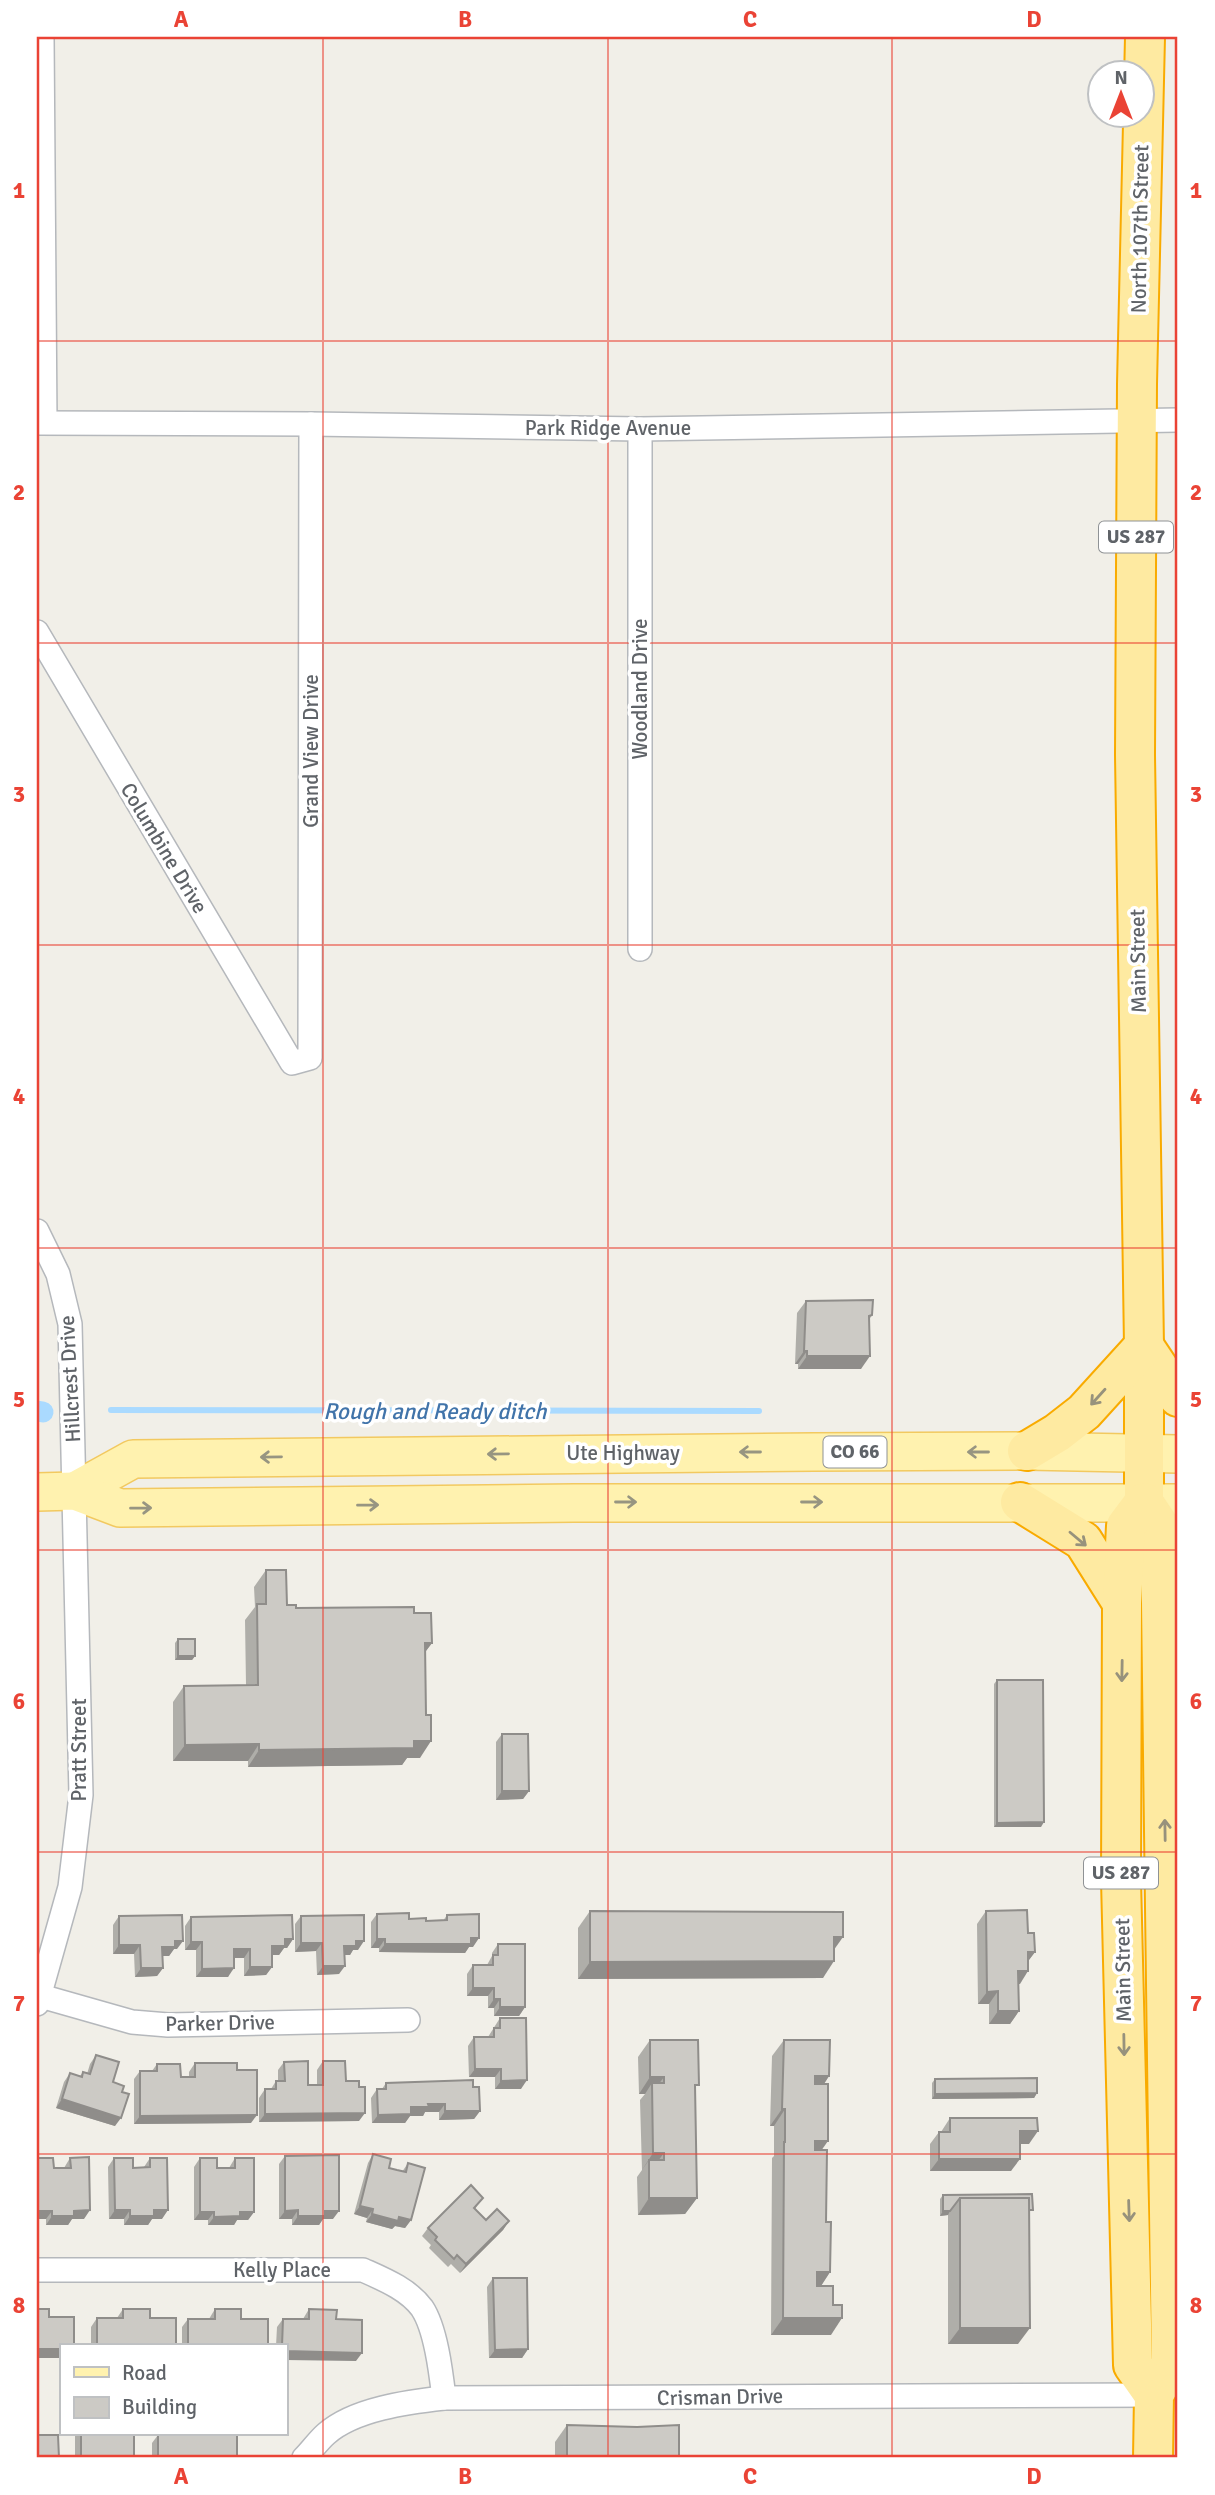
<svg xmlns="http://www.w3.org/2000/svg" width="1215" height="2495" font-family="Signika,sans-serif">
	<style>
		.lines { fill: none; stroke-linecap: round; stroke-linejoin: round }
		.stream { stroke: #aadaff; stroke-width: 6 }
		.canal { stroke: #aadaff; stroke-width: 21 }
		.minor-casing { stroke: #b5b8bc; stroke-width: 26 }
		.primary-casing { stroke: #f2c960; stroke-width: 40 }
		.trunk-casing { stroke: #f9ab00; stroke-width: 42 }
		.minor { stroke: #fff; stroke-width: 23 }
		.primary { stroke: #fff2af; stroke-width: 37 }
		.trunk { stroke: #feeaa1; stroke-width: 38 }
		.wall { fill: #afaea9 }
		.shaded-wall { fill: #8f8d8a }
		.building { fill: #cccac5; stroke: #8f8d8a; stroke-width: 2 }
		.oneway { stroke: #97927c }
		.oneway2 { stroke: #979581 }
		.grid { fill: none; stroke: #ea4335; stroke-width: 2; stroke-opacity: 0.55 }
		.labels { text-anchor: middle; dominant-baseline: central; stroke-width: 7; stroke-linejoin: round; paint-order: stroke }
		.shield { fill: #fff; stroke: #8f9295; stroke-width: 2 }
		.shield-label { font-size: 19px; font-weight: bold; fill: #5f6368 }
		.street-label { font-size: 21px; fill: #5f6368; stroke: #fff }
		.water-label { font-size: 23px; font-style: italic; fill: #4174aa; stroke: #fff }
		.neatline { fill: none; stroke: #ea4335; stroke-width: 2.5 }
		.grid-label { font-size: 23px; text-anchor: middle; font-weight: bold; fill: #ea4335 }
	</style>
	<rect width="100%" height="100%" fill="#f1efe8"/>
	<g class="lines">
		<!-- stream -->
		<polyline class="stream" points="111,1410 759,1411"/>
		<!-- canal -->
		<polyline class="canal" points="37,1411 43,1412"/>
		<!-- minor casing -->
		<g class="minor-casing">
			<g id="minor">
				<polyline points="42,37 45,422"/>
				<polyline points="37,423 311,424 640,429 1178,420"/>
				<polyline points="37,632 292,1063 310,1058 311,424"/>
				<polyline points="640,949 640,429"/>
				<polyline points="37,1231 58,1274 70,1324 81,1795 70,1887 37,2004"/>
				<polyline points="37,1995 132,2022 168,2025 408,2020"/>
				<path d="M37 2270H363C383 2279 408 2289 422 2308 436 2329 441 2373 444 2398"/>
				<path d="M304 2458C312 2450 318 2441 326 2434 354 2409 408 2402 444 2398L1154 2395"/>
			</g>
		</g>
		<!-- primary casing -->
		<g class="primary-casing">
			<g id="primary">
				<polyline points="75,1491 133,1459 814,1452 1027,1451 1178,1454"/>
				<polyline points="37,1492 75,1491 120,1508 574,1503 1178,1503"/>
			</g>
		</g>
		<!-- trunk casing -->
		<g class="trunk-casing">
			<g id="trunk">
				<polyline points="1145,37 1137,384 1135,755 1144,1346 1144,1502 1160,1526 1171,2364 1154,2395 1153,2458"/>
				<polyline points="1144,1346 1178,1397"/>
				<polyline points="1027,1451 1057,1433 1084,1412 1144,1346"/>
				<polyline points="1020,1502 1083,1541 1122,1603"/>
				<polyline points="1144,1502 1126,1526 1122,1603 1121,1880 1133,2365 1154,2395"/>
			</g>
		</g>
		<!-- minor -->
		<use href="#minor" class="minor"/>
		<!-- primary -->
		<use href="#primary" class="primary"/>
		<!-- trunk -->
		<use href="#trunk" class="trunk"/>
	</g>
	<!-- wall -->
	<g class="wall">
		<polygon points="806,1301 872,1315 869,1320 861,1369 798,1369 798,1364 795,1364 797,1313"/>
		<polygon points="266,1570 287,1605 296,1608 414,1613 432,1643 425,1652 420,1758 407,1758 402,1765 248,1767 248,1761 173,1761 173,1702 184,1686 246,1685 245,1620 255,1607 254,1587"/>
		<polygon points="178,1639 195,1656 192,1660 175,1660 175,1643"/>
		<polygon points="997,1680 1041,1827 994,1827 994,1684"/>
		<polygon points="502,1734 529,1791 523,1799 496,1800 496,1742"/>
		<polygon points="590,1911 834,1950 823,1978 578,1979 578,1928"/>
		<polygon points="986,1911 1028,1933 1035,1952 1028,1961 1019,1984 1019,2011 1010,2024 989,2024 989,2004 978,2004 977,1924"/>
		<polygon points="377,1914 426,1921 443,1921 447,1915 473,1947 469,1947 465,1953 379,1952 379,1948 371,1948 371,1922"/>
		<polygon points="119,1916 177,1949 174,1949 169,1956 162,1956 163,1968 157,1976 135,1977 134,1954 113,1954 113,1925"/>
		<polygon points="301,1916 358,1950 353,1950 350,1955 344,1955 339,1974 317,1975 316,1951 295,1952 295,1924"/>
		<polygon points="191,1917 293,1939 287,1948 284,1948 279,1955 272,1955 272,1967 266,1975 244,1976 244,1958 234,1958 228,1977 196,1977 196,1950 185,1950 185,1926"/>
		<polygon points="498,1944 525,2007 519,2016 494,2016 494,2008 488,2008 488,1996 467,1996 467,1974 473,1965 487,1965 492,1956 492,1953"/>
		<polygon points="500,2018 521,2089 495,2089 495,2077 469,2077 468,2046 474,2037 488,2037"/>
		<polygon points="650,2040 695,2091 697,2198 685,2214 638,2215 637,2177 642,2170 640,2100 645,2094 639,2094 638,2057"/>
		<polygon points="784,2040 829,2076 824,2084 822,2150 830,2272 821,2286 831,2335 771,2335 772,2158 774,2156 774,2126 770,2126 772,2056"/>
		<polygon points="96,2055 113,2082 122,2092 115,2126 56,2108 64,2082 70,2073 80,2076 83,2072 87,2074 90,2064"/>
		<polygon points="323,2061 346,2081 359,2121 259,2122 259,2098 265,2089 271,2089 276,2081 278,2081 278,2070 284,2062 308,2085 317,2085 317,2070"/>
		<polygon points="195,2063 251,2123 134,2124 134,2079 140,2071 152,2071 157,2064 181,2077 189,2077 189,2072"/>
		<polygon points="935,2079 1037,2093 1034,2098 932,2099 932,2083"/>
		<polygon points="386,2083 473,2087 480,2111 474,2119 439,2120 439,2112 425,2112 423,2116 410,2116 405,2123 372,2123 371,2098 377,2089 382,2089"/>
		<polygon points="950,2118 1029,2144 1020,2144 1011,2171 930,2171 930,2144 939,2132 941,2132"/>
		<polygon points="373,2154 389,2168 402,2172 408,2163 411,2220 405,2228 395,2226 392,2229 366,2222 367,2218 354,2214 368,2163"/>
		<polygon points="285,2156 333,2219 323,2219 319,2225 292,2225 292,2219 279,2219 279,2164"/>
		<polygon points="70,2158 84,2219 72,2219 68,2225 46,2225 46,2219 37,2219 54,2168 64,2168"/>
		<polygon points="114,2158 133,2168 144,2167 150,2158 162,2219 152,2219 148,2225 124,2225 124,2219 109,2219 108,2167"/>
		<polygon points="200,2158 217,2168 229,2168 235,2158 254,2212 248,2220 237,2220 234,2225 208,2225 208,2220 194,2220 194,2167"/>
		<polygon points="943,2195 1029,2214 1018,2344 948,2344 948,2215 940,2216 940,2199"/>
		<polygon points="477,2206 475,2209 486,2220 509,2221 503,2230 460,2273 451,2264 448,2267 429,2248 431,2245 422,2236 428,2228"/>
		<polygon points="493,2278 528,2349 522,2358 489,2358 487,2287"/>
		<polygon points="123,2309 150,2318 176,2346 91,2346 91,2327 97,2318 117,2318"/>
		<polygon points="215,2309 241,2319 268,2346 182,2346 182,2327 188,2319 209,2319"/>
		<polygon points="309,2309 356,2361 285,2346 276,2346 277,2327 283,2319 303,2319"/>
		<polygon points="567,2425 679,2458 555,2458 555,2442"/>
		<rect x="75" y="2434" width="59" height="24"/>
		<polygon points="158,2435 237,2458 152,2458 152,2443"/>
	</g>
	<!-- shaded-wall -->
	<g class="shaded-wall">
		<polygon points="804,1351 807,1351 798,1364 795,1364"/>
		<polygon points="807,1356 870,1356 861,1369 798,1369"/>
		<polygon points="425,1643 432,1643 420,1659"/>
		<polygon points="178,1656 195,1656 192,1660 175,1660"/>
		<polygon points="414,1741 431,1741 420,1758 407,1758 402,1765 248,1767 259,1750"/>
		<polygon points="259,1744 248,1761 173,1761 185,1745"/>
		<polygon points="502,1791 529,1791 523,1799 496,1800"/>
		<polygon points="1044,1822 1041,1827 994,1827 997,1823"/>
		<polygon points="834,1937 843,1937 831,1954"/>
		<polygon points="479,1938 473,1947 469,1947 465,1953 379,1952 385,1944"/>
		<polygon points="285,1939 293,1939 287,1948 284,1948 279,1955 266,1955 272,1946"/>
		<polygon points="377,1939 385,1939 379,1948 371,1948"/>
		<polygon points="175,1941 183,1941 177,1949 174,1949 169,1956 156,1956 162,1947"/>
		<polygon points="356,1941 364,1941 358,1950 353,1950 350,1955 338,1955 344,1946"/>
		<polygon points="191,1942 202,1942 196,1950 185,1950"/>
		<polygon points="301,1943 322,1943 316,1951 295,1952"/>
		<polygon points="119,1945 140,1945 134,1954 113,1954"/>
		<polygon points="234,1949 250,1949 244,1958 228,1958"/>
		<polygon points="1028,1952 1035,1952 1026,1964"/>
		<polygon points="834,1961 823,1978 578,1979 590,1962"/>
		<polygon points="323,1966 345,1966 339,1974 317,1975"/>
		<polygon points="250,1967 272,1967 266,1975 244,1976"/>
		<polygon points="141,1968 163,1968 157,1976 135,1977"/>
		<polygon points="234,1968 228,1977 196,1977 202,1969"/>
		<polygon points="1018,1971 1028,1971 1020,1984 1009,1984"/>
		<polygon points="473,1988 494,1988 488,1996 467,1996"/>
		<polygon points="998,1991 989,2004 978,2004 987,1992"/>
		<polygon points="494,1999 500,1999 494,2008 488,2008"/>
		<polygon points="500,2007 525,2007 519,2016 494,2016"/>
		<polygon points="998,2011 1019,2011 1010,2024 989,2024"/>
		<polygon points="475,2069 501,2069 495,2077 469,2077"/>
		<polygon points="815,2076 829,2076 818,2093 804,2093"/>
		<polygon points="650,2077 664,2077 652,2093 652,2083 645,2094 639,2094"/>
		<polygon points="527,2080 521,2089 495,2089 501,2081"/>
		<polygon points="1037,2093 1034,2098 932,2099 935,2094"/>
		<polygon points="62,2099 121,2118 115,2126 56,2108"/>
		<polygon points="428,2104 445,2104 439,2112 425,2112 423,2116 410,2116 405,2123 372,2123 378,2115"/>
		<polygon points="782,2109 785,2109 774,2126 770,2126"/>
		<polygon points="445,2111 480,2111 474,2119 439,2120"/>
		<polygon points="365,2113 359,2121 259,2122 265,2114"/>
		<polygon points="257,2115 251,2123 134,2124 140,2116"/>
		<polygon points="1020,2131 1038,2131 1029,2144 1011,2144"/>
		<polygon points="815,2141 828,2141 816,2158 803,2158"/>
		<polygon points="653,2153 664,2153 652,2169 649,2160 642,2170"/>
		<polygon points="939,2159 1020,2159 1011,2171 930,2171"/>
		<polygon points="649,2198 697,2198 685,2214 638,2215"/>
		<polygon points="360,2206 373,2209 367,2218 354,2214"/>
		<polygon points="90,2210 84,2219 72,2219 68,2225 46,2225 52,2216 74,2211"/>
		<polygon points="115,2210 130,2210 124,2219 109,2219"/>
		<polygon points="154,2210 168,2210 162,2219 152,2219 148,2225 124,2225 130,2216"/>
		<polygon points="298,2210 292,2219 279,2219 285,2211"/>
		<polygon points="37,2211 52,2211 46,2219 37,2219"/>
		<polygon points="325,2211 339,2211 333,2219 323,2219 319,2225 292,2225 298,2216"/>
		<polygon points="943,2211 950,2211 948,2215 940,2216"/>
		<polygon points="200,2212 214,2212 208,2220 194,2220"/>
		<polygon points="240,2212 254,2212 248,2220 237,2220 234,2225 208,2225 214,2217"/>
		<polygon points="372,2214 399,2217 411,2220 405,2228 395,2226 392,2229 366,2222"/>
		<polygon points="509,2221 503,2230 460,2273 466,2264"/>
		<polygon points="817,2272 830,2272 819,2289 805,2289"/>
		<polygon points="783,2318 842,2318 831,2335 771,2335"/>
		<polygon points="960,2328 1030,2328 1018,2344 948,2344"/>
		<rect x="37" y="2349" width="24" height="9"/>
		<polygon points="528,2349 522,2358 489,2358 495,2350"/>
		<polygon points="285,2351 362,2353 356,2361 285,2360"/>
	</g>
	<!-- building -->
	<g class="building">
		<polygon points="873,1300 872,1315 869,1316 870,1356 807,1356 807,1351 804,1351 806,1301"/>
		<polygon points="266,1570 286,1570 287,1605 296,1605 296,1608 414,1607 414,1613 431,1613 432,1643 425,1643 426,1715 431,1715 431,1741 414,1741 414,1748 259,1750 259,1744 185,1745 184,1686 258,1685 257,1604 266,1604"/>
		<rect x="178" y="1639" width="17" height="17"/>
		<polygon points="997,1680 1043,1680 1044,1822 997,1823"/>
		<polygon points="502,1734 528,1734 529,1791 502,1791"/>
		<polygon points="1027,1910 1028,1933 1034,1933 1035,1952 1028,1952 1028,1971 1018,1971 1019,2011 998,2011 998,1991 987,1992 986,1911"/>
		<polygon points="590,1911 843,1912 843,1937 834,1937 834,1961 590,1962"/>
		<polygon points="409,1913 409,1919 426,1918 426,1921 447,1920 447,1915 479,1914 479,1938 471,1938 471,1944 385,1944 385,1939 377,1939 377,1914"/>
		<polygon points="182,1915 183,1941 175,1941 175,1947 162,1947 163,1968 141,1968 140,1945 119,1945 119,1916"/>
		<polygon points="292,1915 293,1939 285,1939 285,1946 272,1946 272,1967 250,1967 250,1949 234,1949 234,1968 202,1969 202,1942 191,1942 191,1917"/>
		<polygon points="364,1915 364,1941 356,1941 356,1946 344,1946 345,1966 323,1966 322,1943 301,1943 301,1916"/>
		<polygon points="498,1944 525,1944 525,2007 500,2007 500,1999 494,1999 494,1988 473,1988 473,1965 493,1965 493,1955 498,1955"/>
		<polygon points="500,2018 526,2018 527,2080 501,2081 501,2069 475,2069 474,2037 494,2037 494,2028 500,2028"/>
		<polygon points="650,2040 698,2040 699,2085 695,2085 697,2198 649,2198 649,2160 664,2160 664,2153 653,2153 652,2083 664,2083 664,2077 650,2077"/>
		<polygon points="784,2040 830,2040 829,2076 815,2076 815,2084 828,2084 828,2141 815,2141 815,2150 827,2150 826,2222 831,2222 830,2272 817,2272 817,2286 833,2286 833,2305 842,2305 842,2318 783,2318 784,2142 785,2142 785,2109 782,2109"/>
		<polygon points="96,2055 119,2062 113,2082 124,2086 122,2092 129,2094 121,2118 62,2099 70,2073 82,2077 83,2072 90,2074"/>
		<polygon points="308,2061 308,2085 323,2085 323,2061 345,2061 346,2081 359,2081 359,2087 365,2087 365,2113 265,2114 265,2089 276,2089 276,2081 285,2081 284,2062"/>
		<polygon points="195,2063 237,2063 237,2070 257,2070 257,2115 140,2116 140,2071 157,2071 157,2064 180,2064 181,2077 195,2077"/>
		<polygon points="1037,2078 1037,2093 935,2094 935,2079"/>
		<polygon points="473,2080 473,2087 479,2087 480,2111 445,2111 445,2104 428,2104 429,2107 411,2107 411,2114 378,2115 377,2089 386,2089 386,2083"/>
		<polygon points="950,2118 1037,2118 1038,2131 1020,2131 1020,2159 939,2159 939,2132 950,2132"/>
		<polygon points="373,2154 391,2159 389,2168 397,2170 406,2172 408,2163 425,2168 411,2220 399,2217 398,2221 372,2214 373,2209 360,2206"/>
		<polygon points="339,2155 339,2211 325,2211 325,2216 298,2216 298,2210 285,2211 285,2156"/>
		<polygon points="89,2157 90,2210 74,2211 74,2216 52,2216 52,2211 37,2211 37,2158 53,2158 54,2168 71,2168 70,2158"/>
		<polygon points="114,2158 133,2158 133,2168 150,2167 150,2158 167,2158 168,2210 154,2210 154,2216 130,2216 130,2210 115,2210"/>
		<polygon points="200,2158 217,2158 217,2168 235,2168 235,2158 254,2158 254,2212 240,2212 240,2216 214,2217 214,2212 200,2212"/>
		<polygon points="471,2185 483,2198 474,2208 486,2220 497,2209 509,2221 466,2264 457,2255 454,2259 435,2240 437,2237 428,2228"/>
		<polygon points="1032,2194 1033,2210 1029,2210 1029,2198 960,2198 950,2211 943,2211 943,2195"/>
		<polygon points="960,2198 1029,2198 1030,2328 960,2328"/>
		<polygon points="493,2278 527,2278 528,2349 495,2350"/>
		<polygon points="37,2309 49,2309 49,2317 74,2317 74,2346 61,2346 61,2349 37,2349"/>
		<polygon points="123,2309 150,2309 150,2318 176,2318 176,2346 97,2346 97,2318 123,2318"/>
		<polygon points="215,2309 241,2309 241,2319 268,2319 268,2346 188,2346 188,2319 215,2319"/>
		<polygon points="309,2309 337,2310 336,2319 362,2320 362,2353 285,2351 285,2346 282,2346 283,2319 309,2319"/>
		<polygon points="567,2425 637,2427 679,2425 679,2458 567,2458"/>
		<rect x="81" y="2434" width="53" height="24"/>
		<polygon points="237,2434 237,2458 158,2458 158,2435"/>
		<polygon points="37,2435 58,2435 59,2458 37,2458"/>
		<rect x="404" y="2457" width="51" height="1"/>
	</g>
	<!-- one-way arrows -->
	<defs><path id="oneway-shaft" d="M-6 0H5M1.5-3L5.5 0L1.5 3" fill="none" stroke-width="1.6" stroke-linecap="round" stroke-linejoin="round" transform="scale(1.75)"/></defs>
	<g class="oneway">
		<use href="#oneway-shaft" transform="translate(1098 1397) rotate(132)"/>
		<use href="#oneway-shaft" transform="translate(1078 1539) rotate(40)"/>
		<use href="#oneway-shaft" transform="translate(1122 1671) rotate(91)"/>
		<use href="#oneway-shaft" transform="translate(1165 1830) rotate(-91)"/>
		<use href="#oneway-shaft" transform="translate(1124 2045) rotate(89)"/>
		<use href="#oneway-shaft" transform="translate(1129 2211) rotate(88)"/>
	</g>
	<g class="oneway2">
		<use href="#oneway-shaft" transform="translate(750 1452) rotate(180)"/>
		<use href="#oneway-shaft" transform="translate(978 1452) rotate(180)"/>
		<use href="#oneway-shaft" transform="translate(498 1454) rotate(179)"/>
		<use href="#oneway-shaft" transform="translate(271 1457) rotate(179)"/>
		<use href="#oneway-shaft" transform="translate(626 1502)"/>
		<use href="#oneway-shaft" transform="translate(812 1502)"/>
		<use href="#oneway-shaft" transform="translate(368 1505) rotate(-1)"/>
		<use href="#oneway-shaft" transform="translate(141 1508) rotate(-1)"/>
	</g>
	<!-- grid -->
	<path class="grid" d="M323 37V2458M608 37V2458M892 37V2458M37 341H1178M37 643H1178M37 945H1178M37 1248H1178M37 1550H1178M37 1852H1178M37 2154H1178"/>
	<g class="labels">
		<!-- shield labels -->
		<g class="shield">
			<rect x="1099" y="521.5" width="74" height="31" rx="5"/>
			<rect x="823.5" y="1436.5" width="63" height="31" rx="5"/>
			<rect x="1084" y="1857.5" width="74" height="31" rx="5"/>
		</g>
		<g class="shield-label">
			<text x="1136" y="537">US 287</text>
			<text x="855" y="1452">CO 66</text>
			<text x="1121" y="1873">US 287</text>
		</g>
		<!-- street labels -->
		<g class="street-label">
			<text transform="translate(1140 229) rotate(-89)">North 107th Street</text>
			<text x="608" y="428">Park Ridge Avenue</text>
			<text transform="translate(640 689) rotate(-90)">Woodland Drive</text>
			<text transform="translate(311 751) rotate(-90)">Grand View Drive</text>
			<text transform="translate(164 848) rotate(59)">Columbine Drive</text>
			<text transform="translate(1138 961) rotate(-91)">Main Street</text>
			<text transform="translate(70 1379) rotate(-93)">Hillcrest Drive</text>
			<text x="623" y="1453">Ute Highway</text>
			<text transform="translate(79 1750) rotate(-90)">Pratt Street</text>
			<text transform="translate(1123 1970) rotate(-91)">Main Street</text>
			<text transform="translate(220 2023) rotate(-1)">Parker Drive</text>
			<text x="282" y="2270">Kelly Place</text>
			<text transform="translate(720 2397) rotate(-1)">Crisman Drive</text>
		</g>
		<!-- water labels -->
		<g class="water-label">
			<text x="435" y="1411">Rough and Ready ditch</text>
		</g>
	</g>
	<!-- border -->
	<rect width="1215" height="2495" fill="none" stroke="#ffffff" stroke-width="77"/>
	<!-- legend -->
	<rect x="60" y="2344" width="228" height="91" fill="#ffffff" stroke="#bfc1c3" stroke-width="2"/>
	<rect x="74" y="2367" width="35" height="10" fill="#fff2af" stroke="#bfc1c3" stroke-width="2"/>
	<text x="122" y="2380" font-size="21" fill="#5f6368">Road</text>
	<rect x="74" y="2397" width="35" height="21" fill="#cccac5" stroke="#bfc1c3" stroke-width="2"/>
	<text x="122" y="2414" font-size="21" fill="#5f6368">Building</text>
	<!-- north arrow -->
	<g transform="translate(1121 94)"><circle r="33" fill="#ffffff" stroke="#bfc1c3" stroke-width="2"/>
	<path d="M0-5L12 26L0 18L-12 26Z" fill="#ea4335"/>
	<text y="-10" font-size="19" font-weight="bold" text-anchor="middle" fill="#5f6368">N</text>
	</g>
	<rect x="38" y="38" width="1138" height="2418" class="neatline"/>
	<g class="grid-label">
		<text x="181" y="27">A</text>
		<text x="465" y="27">B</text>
		<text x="750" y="27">C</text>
		<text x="1034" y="27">D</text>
		<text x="19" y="198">1</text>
		<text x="1196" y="198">1</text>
		<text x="19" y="500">2</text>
		<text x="1196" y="500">2</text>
		<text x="19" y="802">3</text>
		<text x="1196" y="802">3</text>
		<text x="19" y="1104">4</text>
		<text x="1196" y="1104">4</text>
		<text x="19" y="1407">5</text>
		<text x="1196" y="1407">5</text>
		<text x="19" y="1709">6</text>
		<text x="1196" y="1709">6</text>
		<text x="19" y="2011">7</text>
		<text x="1196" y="2011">7</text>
		<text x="19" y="2313">8</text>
		<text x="1196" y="2313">8</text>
		<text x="181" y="2484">A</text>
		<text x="465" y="2484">B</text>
		<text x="750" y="2484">C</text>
		<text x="1034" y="2484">D</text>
	</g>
</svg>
